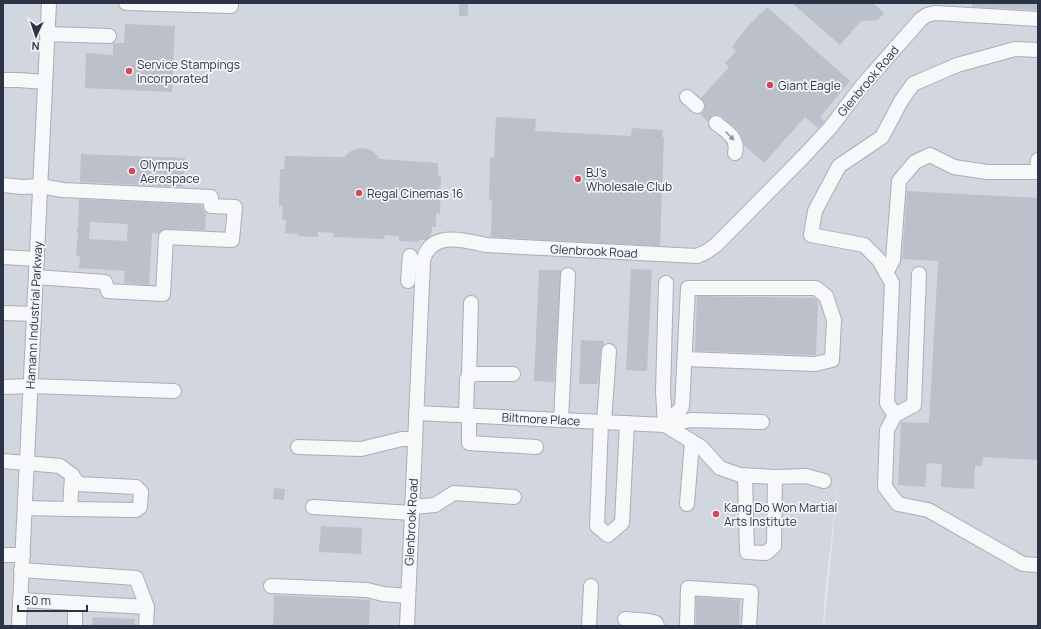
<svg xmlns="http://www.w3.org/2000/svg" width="1041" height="629" font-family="Manrope,sans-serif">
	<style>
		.built { fill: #d2d6de }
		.building { fill: #bbc0ca; fill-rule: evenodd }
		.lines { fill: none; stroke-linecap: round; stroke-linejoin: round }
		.minor-casing { stroke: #a9aeb7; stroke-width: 16 }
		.minor { stroke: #f7f8fa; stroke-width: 14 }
		.oneway { fill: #9196a0 }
		.poi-dot { fill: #d1495b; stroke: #f4f6f9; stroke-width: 1.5 }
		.labels { text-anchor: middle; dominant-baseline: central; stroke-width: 3.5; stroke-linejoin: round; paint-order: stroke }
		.poi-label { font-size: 12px; fill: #2b3445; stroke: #f4f6f9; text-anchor: start }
		.street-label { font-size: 12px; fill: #2b3445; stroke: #f4f6f9 }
	</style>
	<rect width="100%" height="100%" fill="#e4e7ec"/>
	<!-- built -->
	<polygon class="built" points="3,3 1038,3 1038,626 824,626 840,464 825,594 823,626 3,626"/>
	<!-- building -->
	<g class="building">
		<rect x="459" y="3" width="9" height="13"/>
		<polygon points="792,3 873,3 884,13 878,20 861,21 840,45"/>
		<polygon points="972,3 1038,3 1038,10 972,7"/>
		<polygon points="767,7 850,81 820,117 825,121 818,128 805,117 764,163 744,145 741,136 738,130 721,116 718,115 713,115 710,118 708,122 700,114 704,111 705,107 705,103 701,98 729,67 725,63 736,51 732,47 747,27"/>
		<polygon points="125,24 175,26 172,92 85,88 86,53 113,55 113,43 124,43"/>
		<polygon points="496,117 536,119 535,131 631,136 632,128 663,130 662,137 664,137 660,246 491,237 492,200 489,199 490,157 494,158"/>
		<polygon points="361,148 368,149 374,152 380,159 438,163 438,176 441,177 440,214 436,213 436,227 432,227 431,236 426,240 419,240 419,242 399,241 399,236 385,235 384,239 333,237 334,233 318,232 318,237 298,236 298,234 285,233 286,220 282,219 283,206 279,206 280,169 284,169 285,156 344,157 351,151"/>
		<polygon points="81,154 185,158 183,187 80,182"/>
		<polygon points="907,191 1038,198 1038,460 983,457 982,466 975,466 974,489 941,487 942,464 927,463 925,487 898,485 901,422 929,423 938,261 902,259"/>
		<path d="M79 199 202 205 203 210 206 213 205 230 166 229 162 230 158 234 152 233 149 285 124 283 125 271 79 268 80 256H76L78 232 76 230 78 228ZM90 222 128 224 127 241 89 239Z"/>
		<polygon points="631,269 652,270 647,371 626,370"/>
		<polygon points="539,270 561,270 554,382 534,381"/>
		<polygon points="697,296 814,298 818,301 816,355 695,351"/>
		<polygon points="581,340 604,341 604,344 601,350 598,384 579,384"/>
		<polygon points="274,488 285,489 284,500 273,499"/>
		<polygon points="321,526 362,528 361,554 319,552"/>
		<polygon points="274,595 370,600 369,626 273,626"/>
		<polygon points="696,597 740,600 739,626 696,626"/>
		<polygon points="93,617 135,619 135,626 92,626"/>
	</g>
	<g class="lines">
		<!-- minor casing -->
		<g class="minor-casing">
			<g id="minor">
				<polyline points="126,3 231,6 231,3"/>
				<polyline points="47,34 109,36"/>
				<polyline points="3,80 18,80 45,82"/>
				<polyline points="687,97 697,106"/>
				<path d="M716 123C726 131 739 138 735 153"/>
				<polyline points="3,185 22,187 40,186 63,190 211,197 211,206 235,207 232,240 166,237 163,294 108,291 105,282 36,277"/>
				<polyline points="3,257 37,259"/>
				<polyline points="886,273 893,260 899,181 915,162 930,155 954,167 987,172 1037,172 1038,160"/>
				<polyline points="919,274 914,405 895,415 887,430 885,487 898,504 928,510 1023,564 1038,565"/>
				<polyline points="408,281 410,256"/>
				<polyline points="3,313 34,314"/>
				<polyline points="469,376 471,303"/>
				<polyline points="3,387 30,386 174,391"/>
				<polyline points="416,413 665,425 691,420 762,422"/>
				<polyline points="895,415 887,403 892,283 879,260 864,245 811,235 815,211 839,166 882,137 901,101 913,84 957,65 1015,49 1038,50"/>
				<polyline points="466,416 467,379 473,374 513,374"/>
				<polyline points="469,416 469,443 536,447"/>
				<polyline points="561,420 568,275"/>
				<polyline points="601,422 597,526 608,535 622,523 627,423"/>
				<polyline points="604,422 609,351"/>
				<polyline points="665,425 682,407 688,288 816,288 826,296 834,320 832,360 815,364 685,359"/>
				<polyline points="665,425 701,447 720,468 740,475 775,477 774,546 766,553 747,552 745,475"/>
				<polyline points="665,425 663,392 666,283"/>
				<polyline points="298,447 361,449 402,439 415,439"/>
				<polyline points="3,461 60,466 72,475 70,509 25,508"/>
				<polyline points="775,477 806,476 824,481"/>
				<polyline points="687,504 692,442"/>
				<polyline points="313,507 412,513"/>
				<polyline points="412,507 435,505 454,493 514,497"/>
				<polyline points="70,509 136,510 140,507 141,492 136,487 78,484 72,475"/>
				<polyline points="3,555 23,555"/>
				<polyline points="21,570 136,578 147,607"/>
				<polyline points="271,586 367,590 383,594 408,596"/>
				<polyline points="20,600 147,607 146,626"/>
				<polyline points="625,619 649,621 656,623 657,626"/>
				<polyline points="19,626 49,3"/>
				<polyline points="75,626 75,603"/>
				<path d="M407 626 423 261C430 230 464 240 486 245L697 256 706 252 716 245 804 156 830 128 862 86 921 19 927 15 935 13 1038 19"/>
				<polyline points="589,626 591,586"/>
				<polyline points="687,626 688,588 751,592 749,626"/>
			</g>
		</g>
		<!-- minor -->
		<use href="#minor" class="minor"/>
	</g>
	<!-- one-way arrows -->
	<defs><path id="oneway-solid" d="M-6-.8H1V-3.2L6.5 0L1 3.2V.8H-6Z"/></defs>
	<use class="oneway" href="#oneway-solid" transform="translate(730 136) rotate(46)"/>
	<!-- markers -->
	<g class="poi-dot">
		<circle cx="129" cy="71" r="4"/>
		<circle cx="770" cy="85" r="4"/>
		<circle cx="132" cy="171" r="4"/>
		<circle cx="578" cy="179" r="4"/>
		<circle cx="359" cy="193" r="4"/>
		<circle cx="716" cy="514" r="4"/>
	</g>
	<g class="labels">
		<!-- poi labels -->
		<g class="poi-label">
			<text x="137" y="64">Service Stampings<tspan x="137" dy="14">Incorporated</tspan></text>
			<text x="778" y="85">Giant Eagle</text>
			<text x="140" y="164">Olympus<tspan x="140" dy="14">Aerospace</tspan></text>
			<text x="586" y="172">BJ's<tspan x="586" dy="14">Wholesale Club</tspan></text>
			<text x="367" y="193">Regal Cinemas 16</text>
			<text x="724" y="507">Kang Do Won Martial<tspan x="724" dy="14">Arts Institute</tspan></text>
		</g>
		<!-- street labels -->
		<g class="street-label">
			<text transform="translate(868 81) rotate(-50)">Glenbrook Road</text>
			<text transform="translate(594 251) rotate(3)">Glenbrook Road</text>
			<text transform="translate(34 315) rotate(-87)">Hamann Industrial Parkway</text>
			<text transform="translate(541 419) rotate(3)">Biltmore Place</text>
			<text transform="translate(411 522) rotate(-87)">Glenbrook Road</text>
		</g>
	</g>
	<!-- border -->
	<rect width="1041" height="629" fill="none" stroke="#2b3445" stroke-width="8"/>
	<!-- north arrow -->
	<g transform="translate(36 36) rotate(183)" stroke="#f4f6f9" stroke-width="3" paint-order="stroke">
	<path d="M0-3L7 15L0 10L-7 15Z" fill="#2b3445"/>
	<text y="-6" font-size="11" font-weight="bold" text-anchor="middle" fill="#2b3445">N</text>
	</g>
	<!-- scale -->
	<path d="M18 605v6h69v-6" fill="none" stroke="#2b3445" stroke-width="2"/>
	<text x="24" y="605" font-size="12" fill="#2b3445" stroke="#f4f6f9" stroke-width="3" paint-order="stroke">50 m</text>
</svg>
